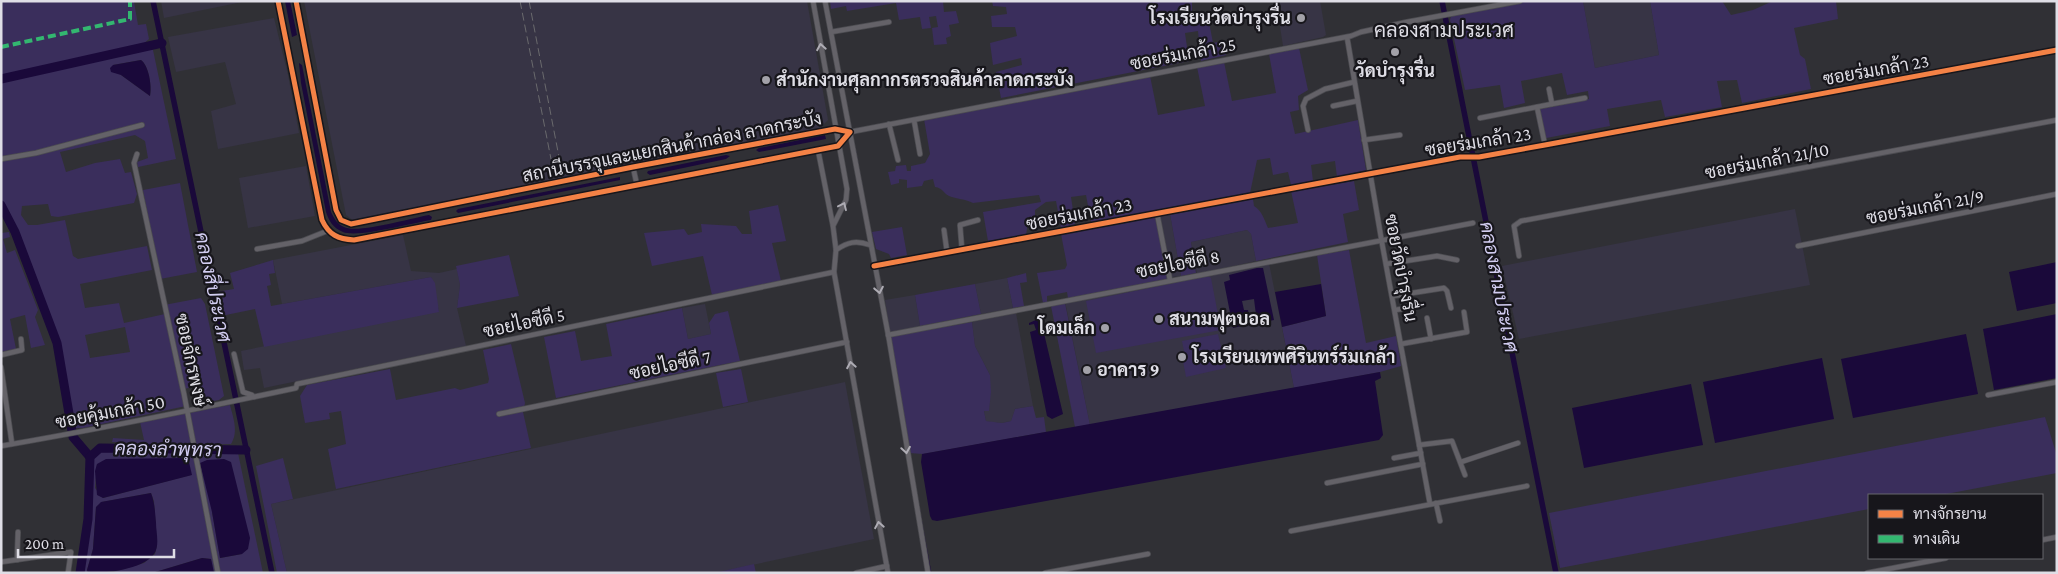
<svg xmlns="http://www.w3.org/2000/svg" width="2058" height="574" font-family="'Crimson Pro',Sarabun,serif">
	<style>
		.built { fill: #373445 }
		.green { fill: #3a2e5c; fill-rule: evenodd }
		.water { fill: #1a093a }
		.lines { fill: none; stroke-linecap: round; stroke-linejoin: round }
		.stream { stroke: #1a093a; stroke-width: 1 }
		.canal { stroke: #1a093a; stroke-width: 5.5 }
		.river { stroke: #1a093a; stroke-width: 9 }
		.minor-casing { stroke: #4c4c51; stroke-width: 6 }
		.minor { stroke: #646268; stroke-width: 4.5 }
		.rail { stroke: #6a6a6d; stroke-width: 1; stroke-dasharray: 8 4; stroke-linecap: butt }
		.quiet { stroke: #33b770; stroke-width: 4; stroke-dasharray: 8 4; stroke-linecap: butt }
		.cycleway-casing { stroke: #17161b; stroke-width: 8 }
		.cycleway { stroke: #f48246; stroke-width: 5 }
		.oneway { stroke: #aeacb4 }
		.poi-dot { fill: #a2a1a8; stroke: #17161b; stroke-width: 2 }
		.labels { text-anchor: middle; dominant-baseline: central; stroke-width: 4.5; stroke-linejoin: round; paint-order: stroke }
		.poi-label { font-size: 18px; font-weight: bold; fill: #dfdee6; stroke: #17161b; text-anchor: start }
		.street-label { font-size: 18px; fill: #dfdee6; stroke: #17161b }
		.water-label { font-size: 19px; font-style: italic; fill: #d2cdf1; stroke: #17161b }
		.quarter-label { font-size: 20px; fill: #dfdee6; stroke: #17161b }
	</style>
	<rect width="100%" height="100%" fill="#303035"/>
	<!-- built -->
	<g class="built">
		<polygon points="161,1 247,1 164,18"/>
		<polygon points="304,1 807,1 828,120 817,131 363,224 354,221 346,215"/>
		<polygon points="1276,1 1320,1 1326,35 1323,37 1283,46"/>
		<polygon points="1583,1 1650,1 1659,55 1595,68"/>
		<polygon points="274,18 288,75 299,133 218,149 211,111 236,104 225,62 176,72 168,37"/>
		<polygon points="306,166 315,216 248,228 239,178"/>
		<polygon points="1795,209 1810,285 1519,339 1502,266"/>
		<polygon points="1170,214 1181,276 1171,277 1159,216"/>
		<polygon points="1247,230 1251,234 1256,261 1197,274 1191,242"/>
		<polygon points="403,235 411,271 439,273 457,269 460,285 457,308 466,346 264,388 260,368 244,370 241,351 439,311 431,277 282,304 273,260"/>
		<polygon points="1269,263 1294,388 1090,425 1065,301"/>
		<polygon points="1007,278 1013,308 981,314 975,284"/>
		<polygon points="915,295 920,326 890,333 885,300"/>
		<polygon points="705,304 711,334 688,339 682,308"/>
		<polygon points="1016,313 1033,406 1015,409 1011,421 1002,423 991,422 986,421 984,411 989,411 990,375 975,346 972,322"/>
		<polygon points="845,382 874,539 714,573 287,573 271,504"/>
	</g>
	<!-- green -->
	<g class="green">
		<polygon points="1,1 137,1 134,2 138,25 146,24 149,39 142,45 1,75"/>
		<polygon points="830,1 943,1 944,12 956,11 959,23 949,25 951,36 946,38 947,44 934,45 932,28 938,27 936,16 929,17 931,28 922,29 920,17 899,20 896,3 847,11 846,6 831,9"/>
		<polygon points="992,1 1192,1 1192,24 1209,22 1213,43 1224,41 1226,55 1201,61 1198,31 1185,33 1189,61 1001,98 996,72 1022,65 1021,58 993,65 990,43 1017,36 1015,27 992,27 991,16 1007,14 1006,7 993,6"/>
		<polygon points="1529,1 1583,1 1595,68 1659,55 1650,1 1722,1 1731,15 1753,10 1773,1 1836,1 1838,19 1794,28 1800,55 1805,59 1811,89 1742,103 1737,80 1717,81 1722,107 1665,117 1661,100 1607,109 1610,126 1541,139 1535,110 1589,99 1588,91 1567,95 1562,73 1521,81 1525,103 1504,108 1500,85 1465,90 1450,20 1451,16"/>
		<path d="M1299 48 1308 90 1298 96 1299 110 1290 112 1295 134 1358 120 1366 170 1337 177 1335 161 1311 165 1313 181 1291 185 1288 172 1273 175 1270 158 1257 160 1250 193 1091 222 1086 195 1071 197 1075 224 1061 228 1056 201 1046 202 1035 210V217L1028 223 1026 235 988 241 983 212 1041 202 1039 195 973 203C966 199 956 199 949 196 943 193 943 188 935 187L933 179 924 181 922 186 907 188V180L899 179V183L891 185 888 172 895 171 896 166 906 165 907 171H911V166L925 163 930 154 924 119 1150 76 1158 115 1205 106 1197 67 1224 62 1232 101 1276 93 1269 54Z"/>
		<path d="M147 49 153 50 176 159 138 167 137 162 148 158 145 141 135 135 60 152 66 172 95 163 120 159 125 173 131 172 137 194 134 203 58 217 51 216 48 204 22 206 21 215 28 225H37L65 220 73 256 78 259 147 246 152 270 80 284 85 308 119 303 124 323 165 314 164 305 201 298 205 304 224 396 219 400 208 402 196 383 194 386 182 390 186 406 83 428H73L60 343 10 214 1 199V82ZM141 60C149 66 152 86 150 96L121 75 113 65ZM125 327 130 352 90 358 85 335Z"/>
		<path d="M1354 181 1359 210 1343 214 1348 242 1256 261 1251 234 1247 230 1191 242 1196 273 1181 276 1170 214 1253 199 1254 206C1262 211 1264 219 1268 228L1298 223 1291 191Z"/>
		<polygon points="180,183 197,272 160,279 143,190"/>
		<polygon points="778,205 786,241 772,243 781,281 712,295 703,256 652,266 644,233 684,229 688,235 702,232 701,224 736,226 742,234 752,234 749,211"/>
		<polygon points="1156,216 1167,279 1068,298 1067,292 1047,296 1047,302 1043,303 1037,273 1065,269 1067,265 1061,234"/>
		<polygon points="902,227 907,255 891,258 889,254 876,249 872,232"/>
		<polygon points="9,232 10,237 3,239 7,253 15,250 38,310 35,317 45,345 31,348 25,315 10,319 16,349 1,352 1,233"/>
		<polygon points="1349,250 1366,343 1396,336 1401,366 1380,372 1294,388 1282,327 1326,316 1317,255"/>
		<polygon points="509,255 519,296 457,308 460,285 456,266"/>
		<polygon points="273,260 275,273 269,274 271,285 267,286 271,306 431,277 435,283 439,312 264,347 255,309 221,316 216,292 234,289 230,273"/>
		<polygon points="1026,273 1027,282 1020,283 1024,306 1013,308 1007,278"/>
		<polygon points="1208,276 1211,278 1221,330 1096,353 1086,301"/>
		<polygon points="975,284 981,314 920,326 915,295"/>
		<polygon points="1065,303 1090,425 1075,427 1051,306"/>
		<polygon points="682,308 688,339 711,334 709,323 715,314 728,311 740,361 556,398 544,337 575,331 581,361 612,356 606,324"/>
		<polygon points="972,322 975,346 990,375 991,392 989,411 984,411 986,421 1002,423 1011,421 1015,409 1033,406 1036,418 1044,417 1046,432 923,454 909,453 889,337"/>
		<polygon points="1218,334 1226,368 1186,377 1183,361 1186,361 1182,341"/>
		<polygon points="511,344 525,403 523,412 531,448 336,489 328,449 346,444 341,411 329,413 330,419 305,423 300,396 307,385 390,369 396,400 455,388 460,390 488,383 489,379 483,350"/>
		<polygon points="741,369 748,402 723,407 716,373"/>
		<path d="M230 405C233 417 239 432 231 444L177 445 112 442 113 438 144 440 140 422Z"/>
		<polygon points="2045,417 2057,456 2057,473 1941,495 1869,495 1869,509 1560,568 1549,513"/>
		<path d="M98 452 238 453 263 573H214L211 559 202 558 152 573H110L144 563 155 554 157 545 154 501 151 493 102 502 96 507 93 549 87 570 88 573H82L93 459ZM97 464 191 475 103 498 95 488ZM212 512 242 554 220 558Z"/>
		<polygon points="283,458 293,499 271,504 287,573 277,573 256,466"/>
		<polygon points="754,564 756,573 714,573"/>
	</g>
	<!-- water -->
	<g class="water">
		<polygon points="285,1 290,1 297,35 292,37"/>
		<path d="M141 60C149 66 152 86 150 96L121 75 111 72 110 68 113 65Z"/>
		<path d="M299 63 302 65 331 212C334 218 337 224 344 227 357 234 412 218 429 215L432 217 431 220C412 223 358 238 343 232 333 228 329 221 326 212L301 83Z"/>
		<polygon points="825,135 826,139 759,152 756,150 759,148"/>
		<polygon points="726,155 730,156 726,159 650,175 647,173 648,171"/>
		<polygon points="620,177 620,180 458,213 456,211 458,209"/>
		<polygon points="2057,262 2057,303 2017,311 2009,272"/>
		<polygon points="1257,268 1263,268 1274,320 1257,323 1254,299 1242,301 1244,310 1248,310 1251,324 1233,328 1224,282 1230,280 1229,275"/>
		<polygon points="1321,284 1326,316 1282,327 1275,292"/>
		<polygon points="2057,314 2057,378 1994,390 1983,329"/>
		<polygon points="1038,319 1040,321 1043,329 1063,414 1052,419 1047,416 1030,332 1036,330 1034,324 1029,325 1029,323"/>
		<polygon points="1966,334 1978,394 1853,418 1841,359"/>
		<polygon points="1822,358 1834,419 1715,443 1703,382"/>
		<polygon points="1380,372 1381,378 1375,381 1383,435 1379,440 937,521 932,520 930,516 921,462 922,454"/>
		<polygon points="1691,384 1703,445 1584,468 1572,408"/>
		<polygon points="188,458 192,475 103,498 97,495 95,471 97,464 106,459"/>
		<polygon points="224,459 231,462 250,538 248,549 242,554 220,558 212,512 200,463 207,460"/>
		<path d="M151 493C155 503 155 513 156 523 156 532 160 546 154 554 142 570 106 573 88 573L87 570 93 549 96 507 101 502Z"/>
		<polygon points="202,558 211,559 214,573 152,573"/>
	</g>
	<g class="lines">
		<!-- stream -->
		<g class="stream">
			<polyline points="855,148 863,191"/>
			<polyline points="916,490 931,573"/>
		</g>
		<!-- canal -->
		<g class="canal">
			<polyline points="153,1 272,573"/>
			<polyline points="1442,1 1556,573"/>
		</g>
		<!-- river -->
		<g class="river">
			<polyline points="1,79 162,43"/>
			<polyline points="1,205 15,232 57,343 73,437 90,457"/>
			<polyline points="80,573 88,519 90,457 100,448 246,450"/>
		</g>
		<!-- minor casing -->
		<g class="minor-casing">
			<g id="minor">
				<path d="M278 1 322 220C329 235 338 239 354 240L838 146 850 132 835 129 633 167 351 224 341 220 336 210 296 1"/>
				<polyline points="813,1 847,189 846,200 833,226 836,250 834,272 888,573"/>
				<polyline points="825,1 889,339 928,573"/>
				<polyline points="831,32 889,22"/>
				<polyline points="1347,37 1382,243 1430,504"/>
				<polyline points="1552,104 1585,98"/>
				<polyline points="1333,106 1357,101"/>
				<polyline points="1537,107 1545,145"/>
				<polyline points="1480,118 1552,104 1549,89"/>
				<polyline points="914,120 920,154"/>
				<polyline points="889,124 898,160"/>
				<polyline points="1308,130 1303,106 1306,99 1325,89 1354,82"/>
				<polyline points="850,132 1351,36 1361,32 1407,22 1520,1"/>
				<polyline points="1364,140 1400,135"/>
				<polyline points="818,150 833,226"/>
				<polyline points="137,154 134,163 184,394 218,573"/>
				<polyline points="1,159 36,153 142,125"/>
				<polyline points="633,167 637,185"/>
				<polyline points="1157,213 1170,280"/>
				<polyline points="944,230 947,252"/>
				<polyline points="1798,246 2057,194"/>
				<polyline points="257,249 302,241 327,231"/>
				<path d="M836 250C848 242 856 240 870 245"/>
				<polyline points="962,250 960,225 978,220"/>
				<polyline points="1519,256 1514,226 1521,221 2057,120"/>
				<polyline points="1386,264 1437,256 1457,260"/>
				<polyline points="874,266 1460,157 1479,157 1545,145 2057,50"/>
				<polyline points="1393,296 1444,288 1447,291 1451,308"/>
				<polyline points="1395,310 1414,307"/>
				<polyline points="1427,318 1431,339"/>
				<polyline points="888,335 1473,223"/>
				<polyline points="1401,344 1467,332 1464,312"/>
				<polyline points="234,354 243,392 252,395 254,397"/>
				<polyline points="1,355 22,350 21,339"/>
				<polyline points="1,367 12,444"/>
				<polyline points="1988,395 2057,382"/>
				<polyline points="499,414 847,342"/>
				<polyline points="1419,445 1452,441 1465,475"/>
				<path d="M1 446C100 429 198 409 296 388L297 384 834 272"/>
				<polyline points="1394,458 1421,453"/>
				<polyline points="1461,462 1518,443"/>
				<polyline points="1327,483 1423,464"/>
				<polyline points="1436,503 1440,521"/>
				<polyline points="1291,531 1527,486"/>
				<polyline points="2042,540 2057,537"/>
				<polyline points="17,560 18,532"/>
				<polyline points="1,562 71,552 68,573"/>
				<polyline points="856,573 887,566"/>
				<polyline points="1045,573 1148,554"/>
				<polyline points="1867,573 1946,558"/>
			</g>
		</g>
		<!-- minor -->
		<use href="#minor" class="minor"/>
		<!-- rail -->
		<g class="rail">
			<polyline points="520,1 551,159"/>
			<polyline points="529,1 559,157"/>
		</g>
		<!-- quiet -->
		<polyline class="quiet" points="1,47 130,19 130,1"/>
		<!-- cycleway casing -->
		<g class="cycleway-casing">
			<g id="cycleway">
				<path d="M278 1 322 220C329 235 338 239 354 240L838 146 850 132 835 129 633 167 351 224 341 220 336 210 296 1"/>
				<polyline points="874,266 1460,157 1479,157 1545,145 2057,50"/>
			</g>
		</g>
		<!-- cycleway -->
		<use href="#cycleway" class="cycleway"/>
	</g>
	<!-- one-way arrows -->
	<defs><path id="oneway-chevron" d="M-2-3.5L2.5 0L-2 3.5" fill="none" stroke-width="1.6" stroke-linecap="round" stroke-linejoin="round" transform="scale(1.25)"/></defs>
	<g class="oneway">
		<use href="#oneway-chevron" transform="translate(821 47) rotate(-100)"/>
		<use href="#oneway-chevron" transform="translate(843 206) rotate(-65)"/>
		<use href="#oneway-chevron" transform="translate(879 290) rotate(79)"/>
		<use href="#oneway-chevron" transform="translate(851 365) rotate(-100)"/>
		<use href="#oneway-chevron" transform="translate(906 450) rotate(81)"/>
		<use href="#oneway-chevron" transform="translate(879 525) rotate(-100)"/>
	</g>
	<!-- markers -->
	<g class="poi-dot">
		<circle cx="1301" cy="18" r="5"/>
		<circle cx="1395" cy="52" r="5"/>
		<circle cx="766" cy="80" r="5"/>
		<circle cx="1159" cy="319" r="5"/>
		<circle cx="1105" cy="328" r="5"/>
		<circle cx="1182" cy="357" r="5"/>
		<circle cx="1087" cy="370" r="5"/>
	</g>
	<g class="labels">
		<!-- poi labels -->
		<g class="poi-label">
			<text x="1291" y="18" text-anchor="end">โรงเรียนวัดบำรุงรื่น</text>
			<text x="1395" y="71" text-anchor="middle">วัดบำรุงรื่น</text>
			<text x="776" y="80">สำนักงานศุลกากรตรวจสินค้าลาดกระบัง</text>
			<text x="1169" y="319">สนามฟุตบอล</text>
			<text x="1095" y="328" text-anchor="end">โดมเล็ก</text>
			<text x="1192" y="357">โรงเรียนเทพศิรินทร์ร่มเกล้า</text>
			<text x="1097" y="370">อาคาร 9</text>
		</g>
		<!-- street labels -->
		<g class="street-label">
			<text transform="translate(1183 54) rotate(-11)">ซอยร่มเกล้า 25</text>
			<text transform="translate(1876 70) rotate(-10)">ซอยร่มเกล้า 23</text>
			<text transform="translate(1478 142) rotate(-9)">ซอยร่มเกล้า 23</text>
			<text transform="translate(672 147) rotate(-11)">สถานีบรรจุและแยกสินค้ากล่อง ลาดกระบัง</text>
			<text transform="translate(1767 161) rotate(-11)">ซอยร่มเกล้า 21/10</text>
			<text transform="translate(1925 207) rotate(-11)">ซอยร่มเกล้า 21/9</text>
			<text transform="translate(1079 214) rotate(-11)">ซอยร่มเกล้า 23</text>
			<text transform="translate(1178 264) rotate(-11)">ซอยไอซีดี 8</text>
			<text transform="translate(1401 268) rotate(79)">ซอยวัดบำรุงรื่น</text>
			<text transform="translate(524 323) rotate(-12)">ซอยไอซีดี 5</text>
			<text transform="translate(191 360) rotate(78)">ซอยจักรพงษ์</text>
			<text transform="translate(670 365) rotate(-12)">ซอยไอซีดี 7</text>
			<text transform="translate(110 412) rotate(-11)">ซอยคุ้มเกล้า 50</text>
		</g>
		<!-- water labels -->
		<g class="water-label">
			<text transform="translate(213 287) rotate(78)">คลองสี่ประเวศ</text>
			<text transform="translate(1499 287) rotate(79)">คลองสามประเวศ</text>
			<text transform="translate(168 449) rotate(1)">คลองลำพุทรา</text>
		</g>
		<!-- quarter labels -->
		<g class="quarter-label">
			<text x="1444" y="30">คลองสามประเวศ</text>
		</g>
	</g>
	<!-- border -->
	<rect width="2058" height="574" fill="none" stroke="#dfdee6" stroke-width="5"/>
	<!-- legend -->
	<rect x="1868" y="494" width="175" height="65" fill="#17161b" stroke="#67666c"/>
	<rect x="1878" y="510" width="25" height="8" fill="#f48246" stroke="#67666c"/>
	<text x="1913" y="519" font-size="15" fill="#dfdee6">ทางจักรยาน</text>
	<rect x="1878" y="535" width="25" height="8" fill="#33b770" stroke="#67666c"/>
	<text x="1913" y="544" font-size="15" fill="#dfdee6">ทางเดิน</text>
	<!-- scale -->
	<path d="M18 549v8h156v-8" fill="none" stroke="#dfdee6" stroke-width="2.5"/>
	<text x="25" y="549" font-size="15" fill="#dfdee6" stroke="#17161b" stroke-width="4" paint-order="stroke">200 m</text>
</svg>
